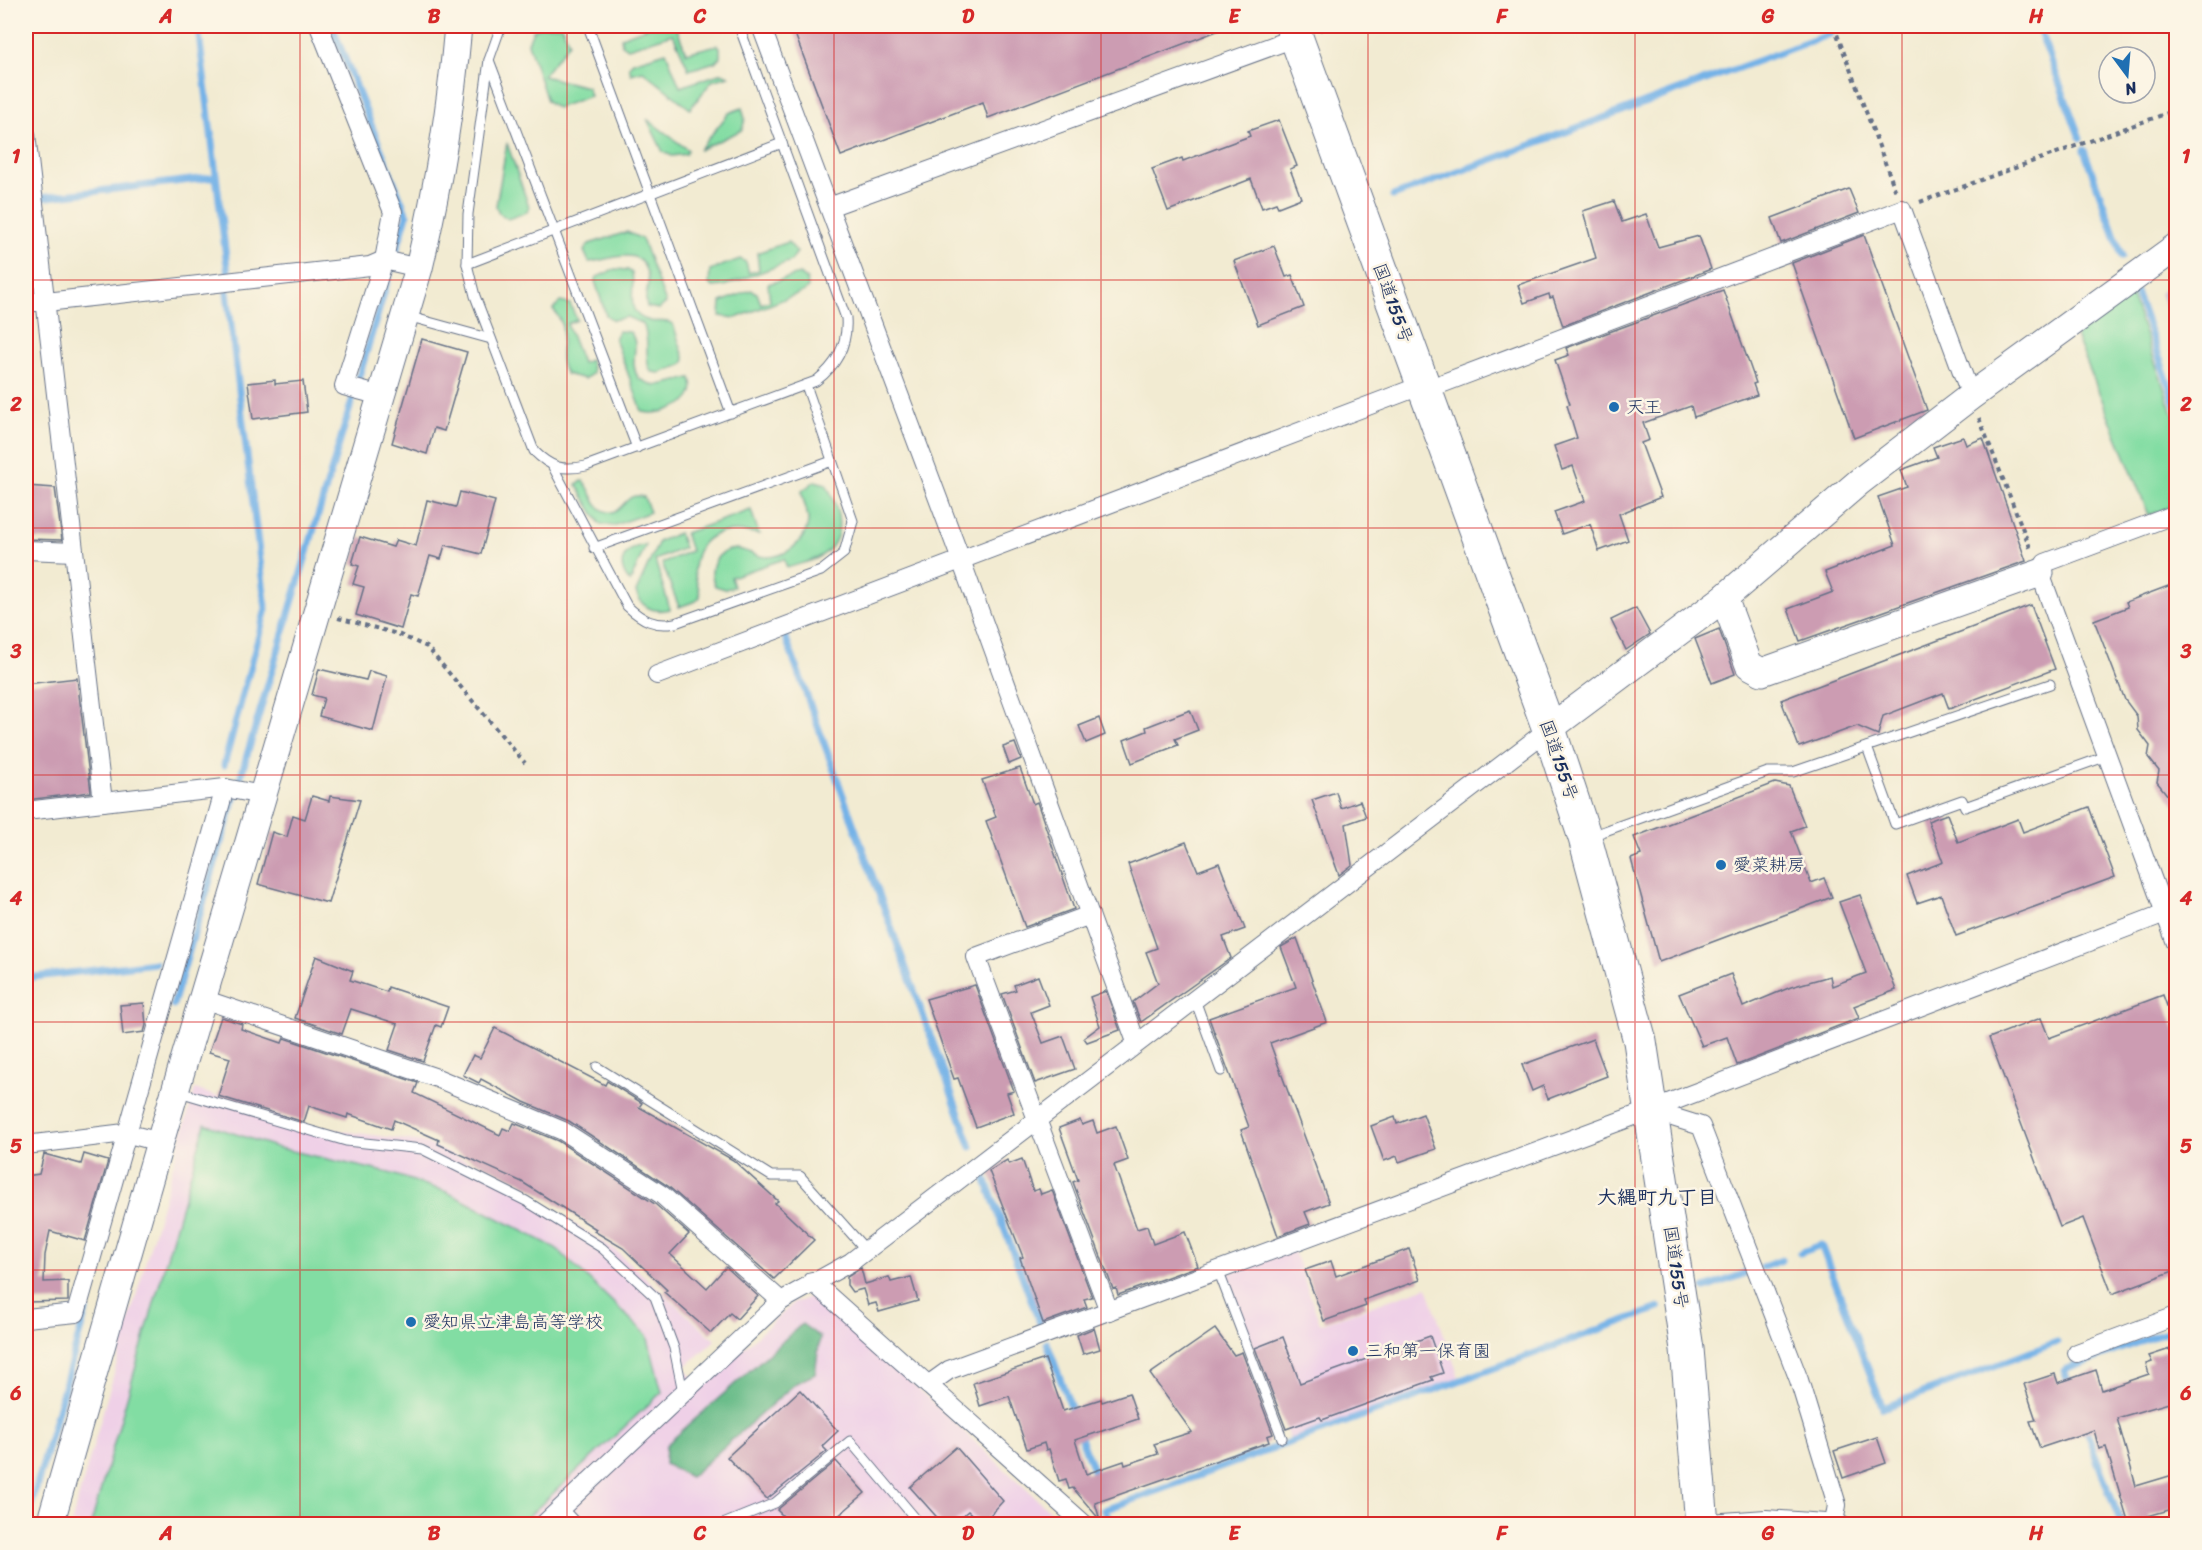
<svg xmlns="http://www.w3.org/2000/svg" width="2202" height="1550" font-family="Sriracha,'Klee One',sans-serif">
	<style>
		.built { fill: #efd0e7 }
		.industrial { fill: #cdbed3 }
		.green { fill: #82dda3; stroke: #4e8680; stroke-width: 1.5 }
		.forest { fill: #69bc89; stroke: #427674; stroke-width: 1.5 }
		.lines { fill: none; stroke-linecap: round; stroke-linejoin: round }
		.stream { stroke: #75b2e7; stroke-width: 7 }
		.building { fill: #cc9cb2 }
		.lane-casing { stroke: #667187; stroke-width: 11 }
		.street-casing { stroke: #667187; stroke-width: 20 }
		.secondary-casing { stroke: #667187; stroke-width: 29 }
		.highway-casing { stroke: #667187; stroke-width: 35 }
		.path { stroke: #667187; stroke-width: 4; stroke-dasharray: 4.5 4.5; stroke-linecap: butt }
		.lane { stroke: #fff; stroke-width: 9 }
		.street { stroke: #fff; stroke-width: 18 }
		.secondary { stroke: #fff; stroke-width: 27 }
		.highway { stroke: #fff; stroke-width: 33 }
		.grid { fill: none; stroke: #d62828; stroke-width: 1.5; stroke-opacity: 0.55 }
		.poi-dot { fill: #1f6fb2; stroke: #fcf5e5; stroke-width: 2 }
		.labels { text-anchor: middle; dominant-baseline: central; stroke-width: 5; stroke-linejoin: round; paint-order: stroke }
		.street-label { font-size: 18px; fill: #1b2f5e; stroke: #fcf5e5 }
		.poi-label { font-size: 18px; fill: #1b2f5e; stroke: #fcf5e5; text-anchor: start }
		.neighbourhood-label { font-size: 20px; font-weight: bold; fill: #1b2f5e; stroke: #fcf5e5 }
		.neatline { fill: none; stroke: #d62828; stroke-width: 2 }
		.grid-label { font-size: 20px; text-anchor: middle; font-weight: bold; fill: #d62828 }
	</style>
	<rect width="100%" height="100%" fill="#fcf5e5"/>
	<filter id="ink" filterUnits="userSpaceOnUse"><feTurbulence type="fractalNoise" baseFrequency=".0167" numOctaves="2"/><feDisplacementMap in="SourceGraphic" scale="12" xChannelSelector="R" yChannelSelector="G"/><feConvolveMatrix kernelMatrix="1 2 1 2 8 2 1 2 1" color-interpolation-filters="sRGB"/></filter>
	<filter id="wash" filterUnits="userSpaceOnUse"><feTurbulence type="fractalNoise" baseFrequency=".008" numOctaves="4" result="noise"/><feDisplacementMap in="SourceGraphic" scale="24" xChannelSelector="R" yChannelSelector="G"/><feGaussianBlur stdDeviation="1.35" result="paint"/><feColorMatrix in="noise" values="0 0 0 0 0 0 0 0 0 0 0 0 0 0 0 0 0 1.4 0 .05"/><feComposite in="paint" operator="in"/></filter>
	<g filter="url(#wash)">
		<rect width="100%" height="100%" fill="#f2ebd2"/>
		<!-- built -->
		<g class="built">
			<polygon points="195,1089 306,1126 423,1142 485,1168 613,1248 715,1340 684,1368 700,1387 794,1303 810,1297 818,1297 1064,1524 71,1524"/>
			<polygon points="1294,1251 1320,1324 1427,1287 1459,1377 1290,1440 1226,1274"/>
		</g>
		<!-- industrial -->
		<polygon class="industrial" points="2176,280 2176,337 2160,293"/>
		<!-- green -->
		<g class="green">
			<polygon points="543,26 562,26 569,43 543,76 587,87 590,96 557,108 547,101 528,43 533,30"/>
			<polygon points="651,26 676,26 686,53 717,45 720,47 720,57 715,62 689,70 673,34 628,48 622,45 621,37"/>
			<polygon points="666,52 680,87 722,73 729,76 712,81 690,109 643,71 631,74 629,66 633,62"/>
			<polygon points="742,108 745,119 742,130 699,150 729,113"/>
			<polygon points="647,119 688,150 686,154 672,156 663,152"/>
			<polygon points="507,143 529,207 527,212 508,219 499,213 496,206"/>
			<path d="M627 232 642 239 666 303 659 309 647 307C643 296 649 289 648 279 643 241 610 261 589 262L584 251 589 244Z"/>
			<polygon points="788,242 797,252 791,261 724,286 713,287 709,284 710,270 740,259 746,262 749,273 759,270 757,253"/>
			<path d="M615 269 628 270 632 273C636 292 623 314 650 321 658 323 666 319 673 324L685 360 682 365 660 373 652 372C643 365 651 339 643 324L627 317 613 320 606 315 595 281 597 277Z"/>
			<polygon points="799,274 807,279 808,287 805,291 736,318 720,316 721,302 751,290 757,293 761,304 770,301 768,284"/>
			<polygon points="2131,294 2176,422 2176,505 2149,515 2076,336"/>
			<path d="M560 302 570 304 577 320 567 324 582 363 590 360 593 373 585 379 566 374C552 351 574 334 553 309Z"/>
			<path d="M619 331 630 332C642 346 627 361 639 379L655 386 691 378C693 385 694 390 690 397 684 407 653 417 642 411L615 339Z"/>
			<path d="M583 481C595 492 591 511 613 513 627 506 626 492 644 497L650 512 613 526 600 524 576 484Z"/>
			<path d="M815 481 826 484C839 507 849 541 819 557 810 562 798 564 787 568L784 559 731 577 734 587 725 589 715 586C707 568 716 550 736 549 744 549 751 554 759 556 781 561 804 545 808 523 809 512 802 501 802 491Z"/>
			<path d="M751 510 759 534C729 528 697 529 694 569 694 578 700 587 700 597L696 601 679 607 662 563 691 551 685 533Z"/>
			<path d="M679 533 684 548 655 560 670 609C654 613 642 609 636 592L659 541Z"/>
			<path d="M646 545 630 582C614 563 625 547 646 545Z"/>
			<polygon points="205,1124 279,1148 389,1173 447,1192 556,1248 647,1335 662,1392 520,1524 91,1524"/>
		</g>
		<!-- forest -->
		<polygon class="forest" points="802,1324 820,1337 815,1374 796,1383 690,1477 665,1464 666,1445"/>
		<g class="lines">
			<!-- stream -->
			<g class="stream">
				<polyline points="198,26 228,274"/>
				<polyline points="2038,26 2080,138"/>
				<polyline points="1844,30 1856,26"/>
				<polyline points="2084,150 2122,256"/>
				<polyline points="1393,196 1830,34"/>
				<polyline points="39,198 216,177"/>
				<polyline points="2136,292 2176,405"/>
				<polyline points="784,633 971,1147"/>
				<polyline points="224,765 266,609 227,292"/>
				<polyline points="26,978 155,963"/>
				<polyline points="173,1005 407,215 332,26"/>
				<polyline points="982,1170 1041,1326"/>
				<polyline points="1800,1253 1821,1245 1883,1408 2057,1342"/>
				<polyline points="1763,1267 1782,1260"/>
				<polyline points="1705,1288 1749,1272"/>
				<polyline points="1047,1343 1074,1416"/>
				<polyline points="2070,1387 2064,1370 2176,1328"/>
				<polyline points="2084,1425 2121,1524"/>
				<polyline points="1078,1430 1096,1478"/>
				<polyline points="26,1524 86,1310"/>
				<polyline points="1112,1524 1104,1510 1659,1308"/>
			</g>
		</g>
		<g id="blocks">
			<!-- building -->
			<g class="building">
				<polygon points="792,26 1227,26 1228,27 988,118 983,102 841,156"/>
				<polygon points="1279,120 1297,166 1290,169 1301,198 1278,207 1276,203 1262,208 1251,179 1168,211 1152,169 1182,158 1183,161 1250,136 1248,131"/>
				<polygon points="1849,189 1859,213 1781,243 1772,218"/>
				<polygon points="1614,201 1622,222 1646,214 1658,247 1699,236 1711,269 1563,326 1553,297 1550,298 1549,294 1524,303 1518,285 1596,258 1583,211"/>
				<polygon points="1864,235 1927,410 1854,438 1792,263"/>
				<polygon points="1274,246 1286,277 1292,275 1304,307 1258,325 1234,261"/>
				<polygon points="1723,290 1756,383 1753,384 1757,395 1694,417 1691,406 1643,423 1649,440 1641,443 1661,497 1619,514 1628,540 1599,551 1590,524 1562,534 1554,512 1585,501 1573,466 1562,470 1554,446 1577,438 1567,405 1570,404 1555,360 1569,355 1566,348"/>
				<polygon points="422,339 467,352 444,431 434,428 427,454 392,443"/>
				<polygon points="275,380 275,384 303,381 307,412 253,419 248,383"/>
				<polygon points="1963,437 1966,445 1983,438 2026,561 1800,641 1788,609 1833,592 1825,572 1895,545 1878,497 1907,487 1901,470 1937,457 1933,447"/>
				<polygon points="26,486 55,488 62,540 26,539"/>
				<polygon points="460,492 495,501 481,554 445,545 441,559 430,556 418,596 411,594 401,629 356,615 364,587 353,584 359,566 352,564 360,537 393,547 396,540 416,546 427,500 456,507"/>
				<polygon points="2176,583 2176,806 2157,782 2159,771 2148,757 2150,746 2138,730 2137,716 2125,700 2094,620 2128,607 2126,602"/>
				<polygon points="2031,605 2055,669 1949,709 1943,693 1883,716 1878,735 1857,726 1799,747 1781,700"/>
				<polygon points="1636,608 1650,634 1626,650 1611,620"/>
				<polygon points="1719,629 1735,674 1712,683 1695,639"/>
				<polygon points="319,669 366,680 369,671 387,676 373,731 319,716 324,698 312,695"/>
				<polygon points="77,678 91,792 26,800 26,684"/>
				<polygon points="1190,710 1198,730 1175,739 1178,745 1132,763 1124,740 1147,731 1146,727"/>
				<polygon points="1099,718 1105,735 1086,743 1079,726"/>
				<polygon points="1015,743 1021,759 1009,764 1003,747"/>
				<polygon points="1020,768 1033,804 1037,802 1074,909 1025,927 986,821 996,817 982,780"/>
				<polygon points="1775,783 1789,786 1805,826 1791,831 1811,883 1824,878 1832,897 1659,962 1631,859 1641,855 1634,837"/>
				<polygon points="1336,792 1341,808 1360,801 1366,817 1346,824 1352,865 1339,875 1312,800"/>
				<polygon points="312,796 329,801 330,796 360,800 328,903 258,884 272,832 287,837 293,815 305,819"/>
				<polygon points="2089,807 2115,877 1956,936 1941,895 1917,903 1907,876 1943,862 1928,821 1947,814 1958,842 2018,819 2023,832"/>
				<polygon points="1186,842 1198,871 1219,863 1245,929 1223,937 1231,958 1141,1022 1133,1002 1158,983 1146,952 1157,948 1128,864"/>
				<polygon points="1860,895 1896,990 1854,1006 1859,1018 1737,1065 1727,1037 1702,1046 1679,994 1731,974 1743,1007 1791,987 1830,976 1832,986 1866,973 1839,902"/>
				<polygon points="1297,938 1327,1022 1270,1043 1329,1203 1305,1212 1310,1224 1278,1236 1241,1130 1249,1127 1209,1018 1296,987 1281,947"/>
				<polygon points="316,956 353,971 350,980 387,992 388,987 448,1007 441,1027 436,1025 423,1061 389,1050 398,1024 351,1009 342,1034 295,1018"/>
				<polygon points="1038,976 1049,1005 1031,1012 1043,1043 1063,1036 1075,1069 1035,1083 1002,994 1016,990 1014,985"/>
				<polygon points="975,985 1014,1091 1007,1093 1014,1113 976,1127 958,1078 954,1079 926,999"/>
				<polygon points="1106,991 1120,1030 1087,1042 1084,1038 1100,1026 1090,997"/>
				<polygon points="2163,995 2176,1031 2176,1270 2112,1294 2083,1218 2060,1227 1989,1038 2041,1018 2049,1038"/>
				<polygon points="144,1003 146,1025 144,1032 123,1035 120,1005"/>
				<polygon points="221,1017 242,1024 241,1029 282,1043 284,1038 418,1083 414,1093 500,1135 503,1128 510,1131 514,1123 558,1141 655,1204 689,1234 670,1254 707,1288 726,1267 758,1296 737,1319 730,1313 711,1333 664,1292 667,1290 623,1248 594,1231 596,1229 522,1182 438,1144 439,1140 394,1120 391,1129 348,1114 347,1118 309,1106 304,1122 218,1096 230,1058 209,1052"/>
				<polygon points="495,1028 605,1085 607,1081 642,1103 639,1107 733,1160 778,1201 775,1203 814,1240 774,1279 668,1186 569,1121 524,1102 481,1079 479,1083 463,1075 473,1055 480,1058"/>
				<polygon points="1593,1039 1607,1076 1548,1099 1543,1086 1532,1091 1522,1065"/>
				<polygon points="1423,1114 1436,1149 1399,1162 1397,1156 1384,1161 1371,1126 1395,1117 1397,1124"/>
				<polygon points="1080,1120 1082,1125 1093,1121 1097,1133 1116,1126 1128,1160 1114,1165 1137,1229 1147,1226 1153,1244 1185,1232 1198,1266 1118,1295 1116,1288 1113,1289 1073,1182 1078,1180 1059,1128"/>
				<polygon points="44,1154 81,1164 84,1154 108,1161 85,1241 50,1231 45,1255 44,1282 68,1281 68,1301 26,1302 26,1176 39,1174"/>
				<polygon points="1022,1159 1033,1191 1039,1189 1041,1194 1052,1190 1092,1297 1084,1299 1087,1307 1043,1323 1020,1258 1023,1257 989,1171 1007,1160 1009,1164"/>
				<polygon points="1409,1249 1420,1280 1364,1300 1366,1306 1324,1321 1305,1270 1331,1261 1336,1276"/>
				<polygon points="861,1268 865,1284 889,1277 891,1282 911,1277 918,1301 879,1312 876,1303 868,1305 863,1289 852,1292 847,1285 847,1277"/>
				<polygon points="1094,1328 1100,1349 1083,1354 1077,1335"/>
				<polygon points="1215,1329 1234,1355 1242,1352 1273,1434 1267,1436 1269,1442 1095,1503 1100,1520 1073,1488 1069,1489 1066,1479 1059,1481 1049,1449 1046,1450 1044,1443 1027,1449 1009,1396 980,1406 973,1383 1045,1359 1063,1411 1101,1399 1102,1402 1129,1393 1138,1419 1075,1440 1086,1474 1124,1461 1125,1465 1158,1454 1154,1444 1192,1432 1150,1374"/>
				<polygon points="1430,1336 1443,1373 1431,1377 1433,1380 1322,1420 1320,1417 1286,1429 1255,1348 1283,1337 1300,1383"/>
				<polygon points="2176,1347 2176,1401 2117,1418 2136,1486 2176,1474 2176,1508 2148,1516 2150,1524 2129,1524 2106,1447 2099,1449 2094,1430 2040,1448 2030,1421 2036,1420 2024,1384 2055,1374 2058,1383 2096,1370 2102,1390 2149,1374 2146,1364 2152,1362 2149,1356"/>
				<polygon points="800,1390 838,1431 822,1446 827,1451 767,1499 727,1457"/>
				<polygon points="1877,1437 1886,1463 1843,1478 1834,1451"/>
				<polygon points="956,1447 1003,1501 982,1524 968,1511 953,1524 943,1524 910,1487"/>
				<polygon points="836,1461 865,1493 829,1524 791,1524 777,1510"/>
			</g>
		</g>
	</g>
	<g filter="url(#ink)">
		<use href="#blocks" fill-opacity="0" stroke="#667187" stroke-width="1.5"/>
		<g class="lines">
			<!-- lane casing -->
			<g class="lane-casing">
				<g id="lane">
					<path d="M501 26 489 60 468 214 467 264 475 296 534 451C551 468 563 471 586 466L816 381C837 365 848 345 846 318L739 26"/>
					<polyline points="588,26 731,413"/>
					<polyline points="489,60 637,448"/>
					<polyline points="467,264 782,143"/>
					<polyline points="407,316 491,339"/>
					<path d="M553 467 627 606C642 620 655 627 675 623L821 571 844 553 853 521 806 385"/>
					<polyline points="594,548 832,461"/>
					<polyline points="1867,747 1895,824 1962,800 1965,807 2107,756"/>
					<polyline points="1591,836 1768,772 1793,772 2050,684"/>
					<polyline points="1194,997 1221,1071"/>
					<polyline points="597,1067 771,1176 800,1176 866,1250"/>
					<polyline points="179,1092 346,1141 422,1149 526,1201 602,1248 655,1297 674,1348 683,1392"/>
					<polyline points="1218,1270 1282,1438"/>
					<polyline points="562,1508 577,1524"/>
					<polyline points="723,1524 775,1503 850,1441 920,1524"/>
				</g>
			</g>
			<!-- street casing -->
			<g class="street-casing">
				<g id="street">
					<polyline points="319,26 393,212 384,260 344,386 381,396"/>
					<polyline points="761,26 961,560 1136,1042"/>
					<polyline points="26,134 103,802 225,788 262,795"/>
					<polyline points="829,207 1297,37"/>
					<polyline points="26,302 46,302 370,266 384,260 419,268"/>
					<polyline points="1425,390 1902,209 1971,396"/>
					<polyline points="2176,514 2045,563 2040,573 2176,943"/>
					<polyline points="26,550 74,552"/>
					<polyline points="657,675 1423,385"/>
					<polyline points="26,811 103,802"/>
					<polyline points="1090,915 976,957 1109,1311"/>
					<polyline points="203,999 437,1078 563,1131 662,1195 781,1301"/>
					<polyline points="1650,1110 1701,1126 1799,1380 1837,1505 1834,1523"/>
					<polyline points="26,1145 125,1133 160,1142"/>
					<polyline points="812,1281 1084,1524"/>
					<polyline points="26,1318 76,1313 225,788"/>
					<polyline points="2077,1353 2176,1316"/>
					<polyline points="928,1385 949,1370 1650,1110 2165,913"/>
					<polyline points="544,1524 781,1301 851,1262 1549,729"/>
					<polyline points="1695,1524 1766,1519 1840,1524"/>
				</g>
			</g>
			<!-- secondary casing -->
			<g class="secondary-casing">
				<g id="secondary">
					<polyline points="1724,598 1749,665 1762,672 2040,573"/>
					<polyline points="1549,729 1724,598 1859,482 1971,396 2176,247"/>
					<path d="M50 1524 160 1142 419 268C438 187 451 108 458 26"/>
				</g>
			</g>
			<!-- highway casing -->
			<g class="highway-casing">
				<polyline id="highway" points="1292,26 1549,729 1585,838 1640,1041 1687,1349 1702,1524"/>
			</g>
			<!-- path -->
			<g class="path">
				<polyline points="1834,26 1896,192"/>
				<polyline points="1320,30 1331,26"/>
				<polyline points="1920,202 2176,110"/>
				<polyline points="1979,418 2031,550"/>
				<polyline points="338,618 398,634 427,647 525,763"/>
				<polyline points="893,1524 899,1519"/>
			</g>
			<!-- lane -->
			<use href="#lane" class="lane"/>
			<!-- street -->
			<use href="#street" class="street"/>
			<!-- secondary -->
			<use href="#secondary" class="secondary"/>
			<!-- highway -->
			<use href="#highway" class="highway"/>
		</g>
	</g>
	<!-- grid -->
	<path class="grid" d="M300 26V1524M567 26V1524M834 26V1524M1101 26V1524M1368 26V1524M1635 26V1524M1902 26V1524M26 280H2176M26 528H2176M26 775H2176M26 1022H2176M26 1270H2176"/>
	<!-- markers -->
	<g class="poi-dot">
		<circle cx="1614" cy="407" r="6"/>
		<circle cx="1721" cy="865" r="6"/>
		<circle cx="411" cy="1322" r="6"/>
		<circle cx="1353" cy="1351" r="6"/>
	</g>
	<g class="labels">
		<!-- street labels -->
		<g class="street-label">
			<text transform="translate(1393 303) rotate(70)">国道155号</text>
			<text transform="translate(1559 760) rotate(71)">国道155号</text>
			<text transform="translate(1676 1267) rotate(82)">国道155号</text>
		</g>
		<!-- poi labels -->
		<g class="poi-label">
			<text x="1626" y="407">天王</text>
			<text x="1733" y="865">愛菜耕房</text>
			<text x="423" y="1322">愛知県立津島高等学校</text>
			<text x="1365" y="1351">三和第一保育園</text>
		</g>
		<!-- neighbourhood labels -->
		<g class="neighbourhood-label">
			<text x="1657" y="1197">大縄町九丁目</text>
		</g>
	</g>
	<!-- margin -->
	<rect width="2202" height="1550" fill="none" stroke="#fcf5e5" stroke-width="66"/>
	<!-- north arrow -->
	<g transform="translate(2127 75) rotate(164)"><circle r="28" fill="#fcf5e5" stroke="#a2a6af" stroke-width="1.5"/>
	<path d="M0-4.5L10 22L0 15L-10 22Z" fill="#1f6fb2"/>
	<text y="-9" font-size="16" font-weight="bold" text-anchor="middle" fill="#1b2f5e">N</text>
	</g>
	<rect x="33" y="33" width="2136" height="1484" class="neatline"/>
	<g class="grid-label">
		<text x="166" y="23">A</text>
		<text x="434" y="23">B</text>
		<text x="700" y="23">C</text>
		<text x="968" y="23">D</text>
		<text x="1234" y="23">E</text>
		<text x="1502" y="23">F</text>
		<text x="1768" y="23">G</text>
		<text x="2036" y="23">H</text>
		<text x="16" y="163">1</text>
		<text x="2186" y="163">1</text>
		<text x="16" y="411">2</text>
		<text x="2186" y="411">2</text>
		<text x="16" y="658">3</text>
		<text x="2186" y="658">3</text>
		<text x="16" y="905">4</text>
		<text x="2186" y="905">4</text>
		<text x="16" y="1153">5</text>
		<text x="2186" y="1153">5</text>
		<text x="16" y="1400">6</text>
		<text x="2186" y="1400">6</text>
		<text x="166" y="1540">A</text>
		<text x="434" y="1540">B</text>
		<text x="700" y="1540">C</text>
		<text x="968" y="1540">D</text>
		<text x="1234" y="1540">E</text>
		<text x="1502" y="1540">F</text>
		<text x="1768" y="1540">G</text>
		<text x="2036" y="1540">H</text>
	</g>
</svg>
